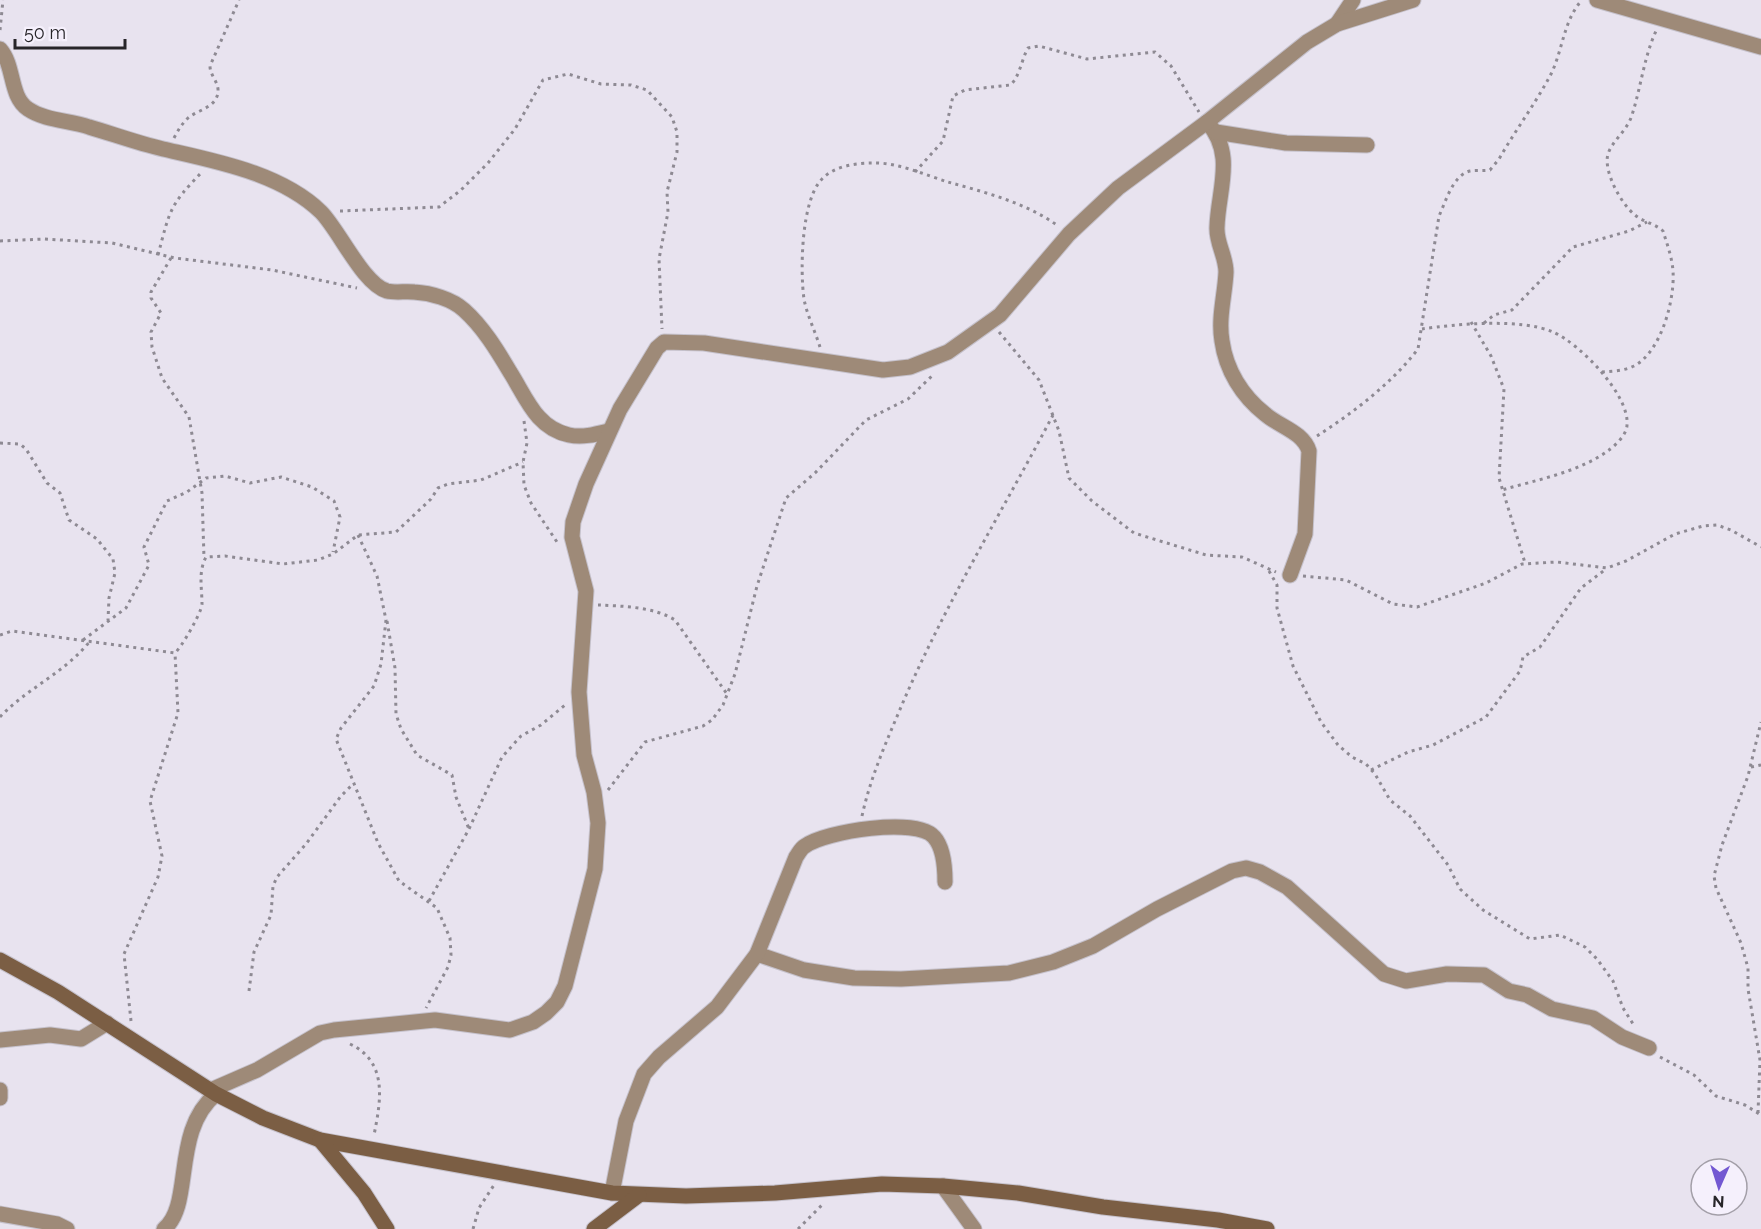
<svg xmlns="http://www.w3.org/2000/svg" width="1761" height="1229" font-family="Raleway,sans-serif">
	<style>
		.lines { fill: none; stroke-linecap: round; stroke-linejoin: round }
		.street-casing { stroke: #c5c1cb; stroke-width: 17 }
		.secondary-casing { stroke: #c5c1cb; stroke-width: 17 }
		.path { stroke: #8e8a93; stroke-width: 3; stroke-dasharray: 3 4.5; stroke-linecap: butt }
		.street { stroke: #9e8a78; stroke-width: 15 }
		.secondary { stroke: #7b5e44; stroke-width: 15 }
	</style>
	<rect width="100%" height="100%" fill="#e8e3ef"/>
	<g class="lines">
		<!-- street casing -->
		<g class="street-casing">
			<g id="street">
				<polyline points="1597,0 1761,47"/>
				<polyline points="1337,24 1353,0"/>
				<path d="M0 49C15 66 9 96 28 109 46 121 69 120 89 127 113 134 137 143 163 149 215 161 281 173 321 212 339 230 363 284 387 291 395 293 406 291 414 292 431 293 452 299 464 310 483 327 497 350 510 372 526 397 536 428 569 435 583 438 597 434 609 431"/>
				<path d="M1207 122C1236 154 1218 190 1217 227 1216 243 1226 256 1226 272 1225 295 1218 318 1222 341 1226 370 1242 396 1265 414 1280 427 1303 432 1309 451L1305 534 1290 575"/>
				<polyline points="1216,132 1286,143 1367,145"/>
				<polyline points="757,954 804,970 854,978 901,979 1009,973 1053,962 1093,946 1157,909 1232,871 1246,868 1260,872 1287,887 1384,974 1406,981 1447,974 1484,975 1509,991 1527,995 1552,1009 1593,1018 1622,1037 1649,1048"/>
				<polyline points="0,1040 50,1035 81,1039 107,1023"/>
				<polyline points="0,1090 0,1098"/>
				<polyline points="211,1090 257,1070 320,1033 334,1030 435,1020 510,1030 533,1022 546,1013 557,1002 565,986 595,869 598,823 594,792 584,755 579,692 586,591 572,537 573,522 586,484 620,409 657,348 664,342 704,343 883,370 910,367 948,352 1000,315 1069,234 1118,188 1207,122 1307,42 1337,24 1413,0"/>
				<polyline points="943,1186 974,1229"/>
				<path d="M612 1193 626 1121 644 1074 659 1057 717 1007 757 954 796 857C799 853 801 848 805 846 825 831 917 817 934 837 944 848 945 868 945 882"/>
				<polyline points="0,1214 57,1224 67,1229"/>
				<path d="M164 1229C194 1205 171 1131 216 1094"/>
			</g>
		</g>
		<!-- secondary casing -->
		<g class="secondary-casing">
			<g id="secondary">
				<polyline points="0,960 58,992 216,1094 263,1118 320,1140 612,1193 686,1196 775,1193 882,1184 943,1186 1018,1193 1103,1207 1218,1220 1267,1229"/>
				<polyline points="320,1140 364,1193 387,1229"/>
				<polyline points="594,1229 639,1195"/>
			</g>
		</g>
		<!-- path -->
		<g class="path">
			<polyline points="0,30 3,0"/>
			<path d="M174 138C178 130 182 124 188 118 199 109 219 107 218 89 217 80 210 75 210 66L239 0"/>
			<path d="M915 172 943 141 953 96 965 90 1010 85C1019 79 1022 58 1028 48L1039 46 1087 59 1155 52 1171 66 1199 112"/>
			<polyline points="340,211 439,207 461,190 488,163 515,129 543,80 568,74 601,84 631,85 647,90 672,117 677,132 677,152 667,192 668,212 659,259 662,329"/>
			<polyline points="0,241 44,239 112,243 175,258 272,270 357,288"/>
			<path d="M158 255C170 210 169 206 202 172"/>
			<polyline points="171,258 151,292 151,298 161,313 151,332 152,347 162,378 189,417 202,493 204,558"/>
			<polyline points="1471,322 1491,356 1504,389 1499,478 1525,563"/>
			<polyline points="1484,323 1494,315 1512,310 1573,247 1629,231 1647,222"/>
			<path d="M1422 329C1456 324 1521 318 1553 332 1579 343 1630 395 1627 425 1627 434 1616 445 1609 450 1580 472 1536 480 1502 490"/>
			<polyline points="999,332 1039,380 1059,431 1069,478 1092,501 1134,533 1206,555 1242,557 1276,572"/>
			<path d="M820 347C815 331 807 315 804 299 800 271 801 200 822 179 834 166 856 163 873 163 897 162 925 175 948 182 984 192 1027 203 1058 226"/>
			<path d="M1602 372C1612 371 1624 371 1634 366 1661 352 1675 300 1673 271 1672 257 1667 244 1663 231 1654 223 1643 222 1635 215 1621 204 1603 171 1608 154 1612 141 1627 131 1632 115 1641 87 1644 57 1656 31"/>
			<polyline points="524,421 527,443 523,462 524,485 531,503 557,542"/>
			<path d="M1317 436C1354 412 1391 384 1418 349L1439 216C1446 201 1453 175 1470 171 1476 170 1483 171 1490 170L1499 159C1515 131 1535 104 1550 76 1563 51 1563 21 1582 0"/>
			<polyline points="0,443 20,444 26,449 47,483 60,493 69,520 97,539 113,559 115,573 109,598 108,620"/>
			<polyline points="358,535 377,576 386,620 381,664 374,686 341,728 336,739 378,843 399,881 437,908 450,938 451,955 448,967 426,1008"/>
			<polyline points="1269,571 1277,585 1277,608 1293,666 1321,722 1338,745 1352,757 1366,764 1375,774 1390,800 1410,816 1448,865 1460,889 1483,910 1530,939 1560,935 1585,947 1597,959 1613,981 1623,1008 1635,1027"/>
			<polyline points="1303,576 1346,580 1393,604 1417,607 1486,583 1522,564 1557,562 1607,568 1626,561 1675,534 1703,526 1717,525 1731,530 1761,547"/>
			<path d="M598 605C623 606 654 607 675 620L727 694"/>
			<polyline points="387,621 395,668 396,714 401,729 417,755 452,775 456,797 469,829"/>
			<path d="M0 635 12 631 175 653C181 648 202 612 202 604 202 588 198 572 206 557L225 556 283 564 318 560 333 554 358 535 396 532 431 499 438 488 448 484 481 480 523 462"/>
			<polyline points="83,640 126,608 149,565 144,547 167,501 187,492 206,478 225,476 250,483 281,477 312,487 334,501 340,517 333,552"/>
			<path d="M0 717C27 688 65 673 90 641"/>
			<polyline points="1751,767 1761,765"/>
			<polyline points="1371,770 1408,752 1433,745 1486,717 1520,671 1523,657 1540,647 1581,588 1606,569"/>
			<polyline points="608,790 645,742 703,726 712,720 723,705 735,674 757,586 786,498 815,473 866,420 908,399 934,374"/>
			<path d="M862 816C871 775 888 738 904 700 947 601 1003 510 1053 415"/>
			<polyline points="429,901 469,829 502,757 521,736 541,725 565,705"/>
			<polyline points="249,991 254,952 271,915 273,886 277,877 306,844 341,796 353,784"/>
			<polyline points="131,1021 124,954 158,877 162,856 150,801 178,713 175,653"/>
			<path d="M350 1044C388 1062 381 1100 374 1135"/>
			<polyline points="1660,1057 1694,1075 1716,1096 1745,1105 1761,1115"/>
			<polyline points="1758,1113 1760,1060 1748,989 1748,968 1741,943 1716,888 1714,876 1722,845 1748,776 1761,722"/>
			<polyline points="473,1229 479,1208 494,1185"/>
			<polyline points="798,1229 823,1204"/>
		</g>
		<!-- street -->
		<use href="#street" class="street"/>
		<!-- secondary -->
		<use href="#secondary" class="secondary"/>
	</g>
	<!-- north arrow -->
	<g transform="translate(1719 1187) rotate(183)"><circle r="28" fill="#f5f0fc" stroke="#a39fa8" stroke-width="1.5"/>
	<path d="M0-4.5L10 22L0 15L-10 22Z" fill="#7358d2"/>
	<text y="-9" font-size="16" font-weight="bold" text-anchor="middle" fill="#272529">N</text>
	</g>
	<!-- scale -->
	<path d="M15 39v9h110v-9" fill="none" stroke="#272529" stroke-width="3"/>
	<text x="24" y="39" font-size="18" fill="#272529" stroke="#f5f0fc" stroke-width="4.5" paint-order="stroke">50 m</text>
</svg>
